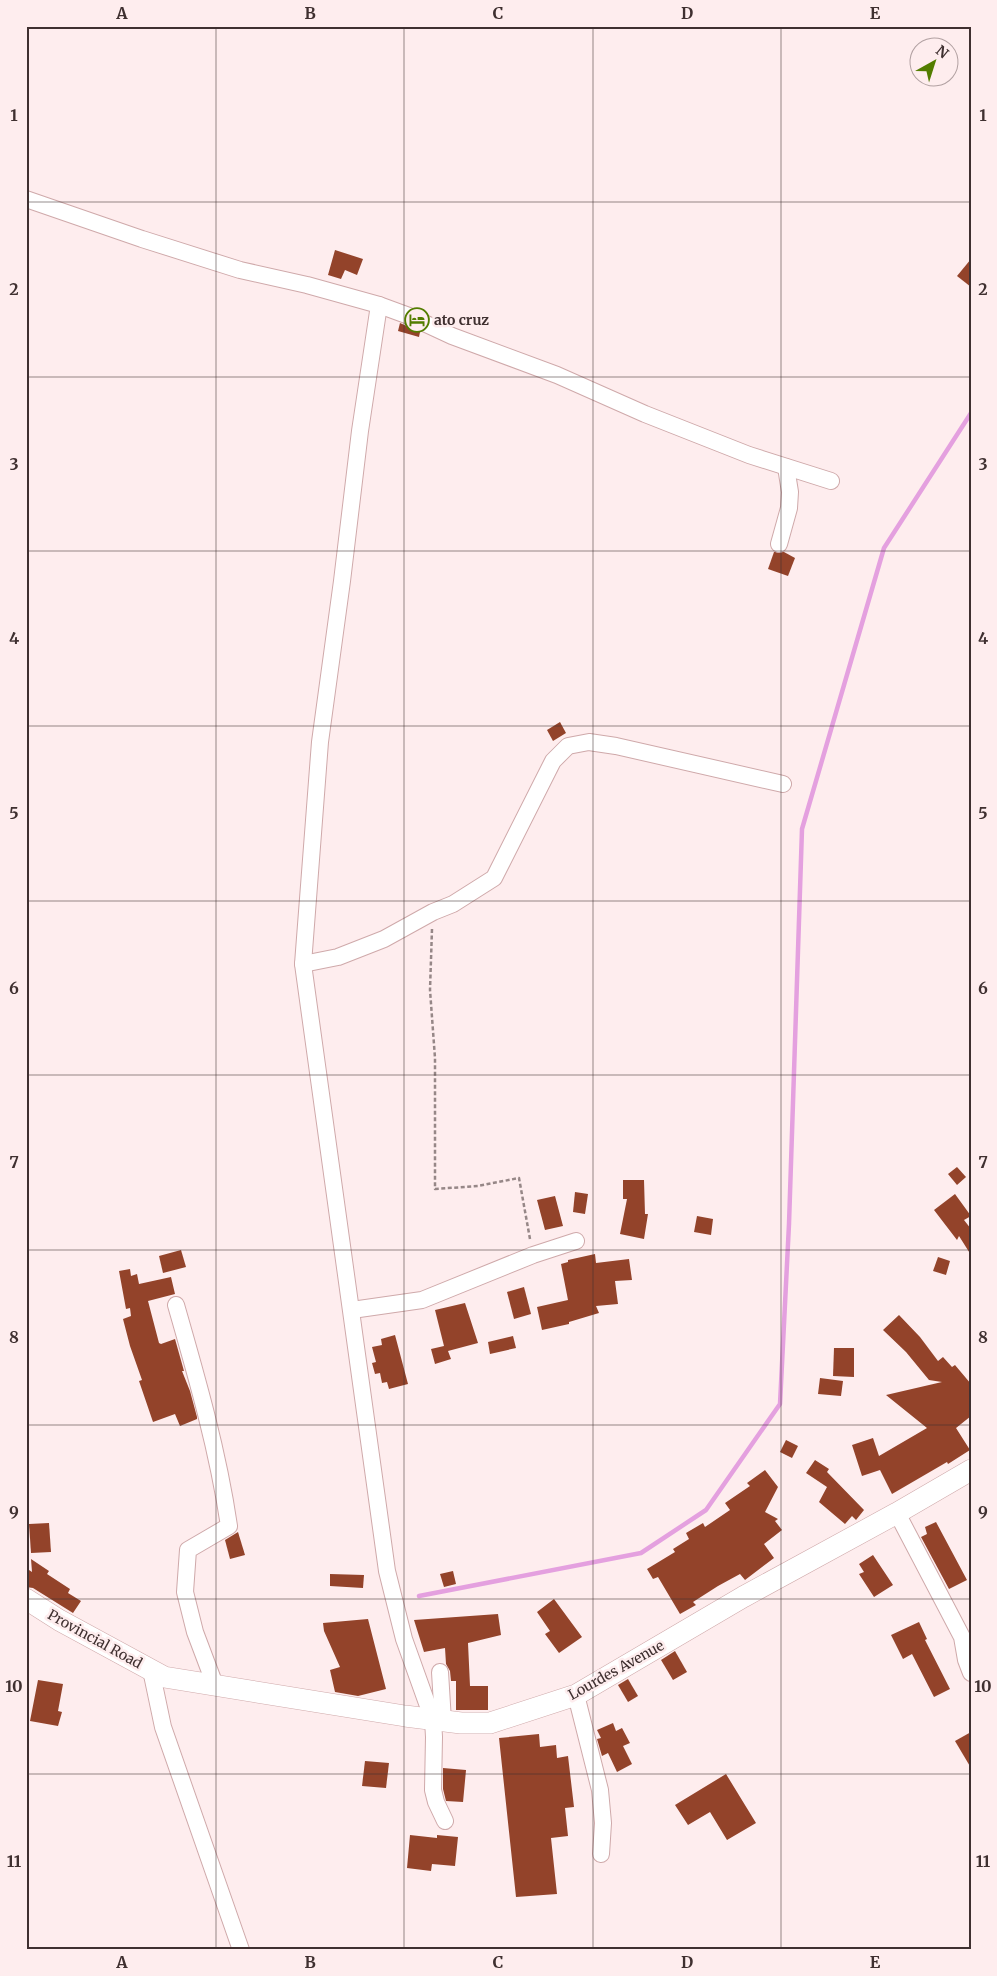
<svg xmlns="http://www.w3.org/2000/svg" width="997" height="1976" font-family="Merriweather,serif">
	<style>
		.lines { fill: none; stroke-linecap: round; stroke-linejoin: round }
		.stream { stroke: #e4a0df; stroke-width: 4.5 }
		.building { fill: #93432a }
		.minor-casing { stroke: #cfa9aa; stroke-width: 18 }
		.major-casing { stroke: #cfa9aa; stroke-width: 22 }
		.path { stroke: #968787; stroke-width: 2.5; stroke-dasharray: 4 2.5; stroke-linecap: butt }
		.minor { stroke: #fff; stroke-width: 16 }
		.major { stroke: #fff; stroke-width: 21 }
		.grid { fill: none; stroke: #3f3030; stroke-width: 1; stroke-opacity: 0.55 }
		.labels { text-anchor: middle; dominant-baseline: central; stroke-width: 5; stroke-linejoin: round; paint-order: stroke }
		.poi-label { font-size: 14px; font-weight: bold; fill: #3f3030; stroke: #feedee; text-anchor: start }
		.street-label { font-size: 14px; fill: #3f3030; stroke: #feedee }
		.neatline { fill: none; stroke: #3f3030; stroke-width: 2 }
		.grid-label { font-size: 16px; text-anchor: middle; font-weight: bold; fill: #3f3030 }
	</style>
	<rect width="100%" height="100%" fill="#feedee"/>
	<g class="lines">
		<!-- stream -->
		<polyline class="stream" points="419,1596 641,1553 706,1510 780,1404 789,1224 802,829 884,548 971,413"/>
	</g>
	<!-- building -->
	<g class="building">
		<polygon points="335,250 363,259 357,275 345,270 341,279 328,275"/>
		<polygon points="971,259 971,287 957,276"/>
		<polygon points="400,323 420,332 419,337 398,331"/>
		<polygon points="774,552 784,552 795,558 788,576 768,569"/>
		<polygon points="560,722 566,733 553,741 547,730"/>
		<polygon points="957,1167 966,1177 957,1185 948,1174"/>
		<polygon points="623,1180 644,1180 645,1214 648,1214 644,1239 620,1234 627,1199 623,1199"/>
		<polygon points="575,1192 588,1194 585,1214 573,1212"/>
		<polygon points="955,1194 971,1216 964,1220 971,1229 971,1255 959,1236 957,1240 934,1210"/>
		<polygon points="555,1196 563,1226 545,1230 537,1200"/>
		<polygon points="697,1216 713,1219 711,1235 694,1232"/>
		<polygon points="181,1250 186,1267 163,1273 159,1256"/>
		<polygon points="595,1254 596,1263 629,1259 632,1280 615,1281 618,1304 596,1306 599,1313 569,1322 569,1324 542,1330 537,1307 568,1300 561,1264 568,1262 568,1260"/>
		<polygon points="938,1257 950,1261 946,1275 933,1271"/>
		<polygon points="130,1269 131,1276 137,1274 139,1284 171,1277 175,1294 148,1301 159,1343 161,1344 175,1339 184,1371 182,1371 190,1391 197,1417 197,1419 180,1426 175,1414 153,1422 139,1381 142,1380 130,1346 123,1319 131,1316 130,1308 126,1309 119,1271"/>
		<polygon points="524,1287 531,1314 514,1319 507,1292"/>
		<polygon points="465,1303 478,1343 448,1351 451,1359 435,1364 431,1349 444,1346 435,1310"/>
		<polygon points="899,1315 920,1337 938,1361 943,1357 952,1367 955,1365 971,1384 971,1416 956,1428 970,1450 948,1464 947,1462 892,1494 880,1470 862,1476 852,1445 873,1438 879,1456 927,1428 886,1395 942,1382 929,1380 906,1352 883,1330"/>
		<polygon points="395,1335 408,1384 389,1389 387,1382 382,1383 380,1373 375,1374 372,1363 376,1362 372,1347 382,1345 381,1339"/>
		<polygon points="513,1336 516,1348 490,1354 488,1342"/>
		<polygon points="834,1348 854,1348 854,1377 833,1376"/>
		<polygon points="820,1378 843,1381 841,1396 818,1394"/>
		<polygon points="786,1440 798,1446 792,1458 780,1452"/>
		<polygon points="815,1460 829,1469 827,1472 864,1510 856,1520 852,1516 845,1524 819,1502 827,1487 806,1473"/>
		<polygon points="765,1470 778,1487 765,1512 778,1519 775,1521 782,1530 764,1544 774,1558 745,1580 740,1574 718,1586 693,1602 696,1605 680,1614 658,1577 653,1579 647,1569 675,1552 673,1549 689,1539 686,1533 703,1523 705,1527 730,1510 725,1503 750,1486 747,1483"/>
		<polygon points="936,1522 967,1580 949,1589 921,1537 927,1534 925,1527"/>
		<polygon points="49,1523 51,1552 31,1553 29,1524"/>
		<polygon points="238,1532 245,1555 230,1559 225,1540"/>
		<polygon points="873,1555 893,1585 874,1597 859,1574 864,1572 859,1564"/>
		<polygon points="31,1559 49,1571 47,1574 70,1589 68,1593 81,1601 73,1613 33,1588 26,1587 26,1568 32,1572"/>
		<polygon points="453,1571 456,1584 444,1587 440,1574"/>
		<polygon points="330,1574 364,1575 363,1588 330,1586"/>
		<polygon points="554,1599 582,1637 559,1653 545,1634 550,1631 537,1612"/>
		<polygon points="498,1614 501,1635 468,1643 470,1686 488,1686 488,1710 456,1710 456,1681 451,1681 450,1671 446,1664 445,1648 424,1652 414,1620"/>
		<polygon points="368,1619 386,1689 358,1696 335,1692 330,1670 340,1667 324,1631 323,1623"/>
		<polygon points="919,1622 927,1639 925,1640 950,1689 934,1697 912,1654 903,1659 891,1635"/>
		<polygon points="675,1651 687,1672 673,1680 661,1660"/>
		<polygon points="628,1679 638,1696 628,1702 618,1685"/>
		<polygon points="38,1680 63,1684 58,1711 62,1712 58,1726 30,1721"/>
		<polygon points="613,1723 616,1731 622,1728 630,1743 623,1746 632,1764 617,1772 608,1753 602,1756 597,1739 601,1738 597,1730"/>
		<polygon points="971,1732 971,1768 955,1741"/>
		<polygon points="539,1734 540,1747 556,1745 557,1758 568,1756 574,1807 565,1808 568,1836 551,1838 557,1894 516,1897 499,1738"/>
		<polygon points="365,1761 389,1763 386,1788 362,1786"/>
		<polygon points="443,1768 466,1770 463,1802 446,1801 443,1789"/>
		<polygon points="726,1774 756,1823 727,1840 710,1812 688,1825 675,1805"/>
		<polygon points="410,1835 437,1838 437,1835 458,1837 455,1866 432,1864 431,1871 407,1868"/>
	</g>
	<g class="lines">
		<!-- minor casing -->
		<g class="minor-casing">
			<g id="minor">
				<polyline points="26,199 142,239 240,270 307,285 379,305 409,316 452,336 557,375 645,414 749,455 831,481"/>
				<polyline points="379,305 360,431 342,581 320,742 303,964 387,1571 404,1639 433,1720 434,1737 433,1790 436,1802 445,1821"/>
				<polyline points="779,544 789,508 790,492 786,467"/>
				<polyline points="303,964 338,957 384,939 433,912 453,904 494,878 553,761 568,746 589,742 616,746 783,784"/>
				<path d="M176 1305C197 1378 218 1451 229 1526L188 1550 185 1592 195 1632 215 1685"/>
				<polyline points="352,1310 422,1300 533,1255 576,1241"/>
				<polyline points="897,1513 962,1637 966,1660 971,1673"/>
				<polyline points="151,1670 163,1727 241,1950"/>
				<polyline points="440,1672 443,1721"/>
				<polyline points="576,1695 600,1790 603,1823 601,1854"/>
			</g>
		</g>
		<!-- major casing -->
		<g class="major-casing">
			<polyline id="major" points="26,1599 59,1620 164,1677 405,1716 461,1723 490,1723 576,1695 743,1597 897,1513 971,1470"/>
		</g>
		<!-- path -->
		<polyline class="path" points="432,929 430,990 435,1058 435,1189 478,1186 519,1178 530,1239"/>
		<!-- minor -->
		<use href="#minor" class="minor"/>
		<!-- major -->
		<use href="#major" class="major"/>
	</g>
	<!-- grid -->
	<path class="grid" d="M216 26V1950M404 26V1950M593 26V1950M781 26V1950M26 202H971M26 377H971M26 551H971M26 726H971M26 901H971M26 1075H971M26 1250H971M26 1425H971M26 1599H971M26 1774H971"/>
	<!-- icons -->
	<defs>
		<g id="hotel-ring" transform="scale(1.25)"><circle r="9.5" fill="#feedee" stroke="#537d00" stroke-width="1.5"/><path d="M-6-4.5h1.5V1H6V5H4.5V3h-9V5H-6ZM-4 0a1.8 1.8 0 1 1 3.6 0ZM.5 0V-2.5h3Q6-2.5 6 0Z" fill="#537d00"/></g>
	</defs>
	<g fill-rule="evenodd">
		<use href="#hotel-ring" x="417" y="320"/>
	</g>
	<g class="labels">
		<!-- poi labels -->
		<g class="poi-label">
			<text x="434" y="320">ato cruz</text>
		</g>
		<!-- street labels -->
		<g class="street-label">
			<text transform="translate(95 1639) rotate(29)">Provincial Road</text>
			<text transform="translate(616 1670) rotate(-29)">Lourdes Avenue</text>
		</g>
	</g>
	<!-- border -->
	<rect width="997" height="1976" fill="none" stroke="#feedee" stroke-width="55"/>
	<!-- north arrow -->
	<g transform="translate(934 62) rotate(39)"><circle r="24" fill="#feedee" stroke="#b2a1a2"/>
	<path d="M0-4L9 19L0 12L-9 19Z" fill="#537d00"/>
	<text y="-8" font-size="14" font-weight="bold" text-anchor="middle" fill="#3f3030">N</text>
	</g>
	<rect x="28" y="28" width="942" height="1920" class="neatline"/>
	<g class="grid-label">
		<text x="122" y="19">A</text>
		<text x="310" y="19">B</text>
		<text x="498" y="19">C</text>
		<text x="687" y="19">D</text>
		<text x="875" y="19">E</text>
		<text x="14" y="121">1</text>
		<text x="983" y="121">1</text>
		<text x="14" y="295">2</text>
		<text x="983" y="295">2</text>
		<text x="14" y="470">3</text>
		<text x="983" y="470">3</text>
		<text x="14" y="644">4</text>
		<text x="983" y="644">4</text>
		<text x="14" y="819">5</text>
		<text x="983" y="819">5</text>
		<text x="14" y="994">6</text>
		<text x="983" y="994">6</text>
		<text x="14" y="1168">7</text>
		<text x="983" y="1168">7</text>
		<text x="14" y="1343">8</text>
		<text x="983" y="1343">8</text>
		<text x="14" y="1518">9</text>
		<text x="983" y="1518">9</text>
		<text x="14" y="1692">10</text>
		<text x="983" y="1692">10</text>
		<text x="14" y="1867">11</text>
		<text x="983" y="1867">11</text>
		<text x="122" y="1968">A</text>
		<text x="310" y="1968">B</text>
		<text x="498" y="1968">C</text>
		<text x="687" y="1968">D</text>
		<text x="875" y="1968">E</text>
	</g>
</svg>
